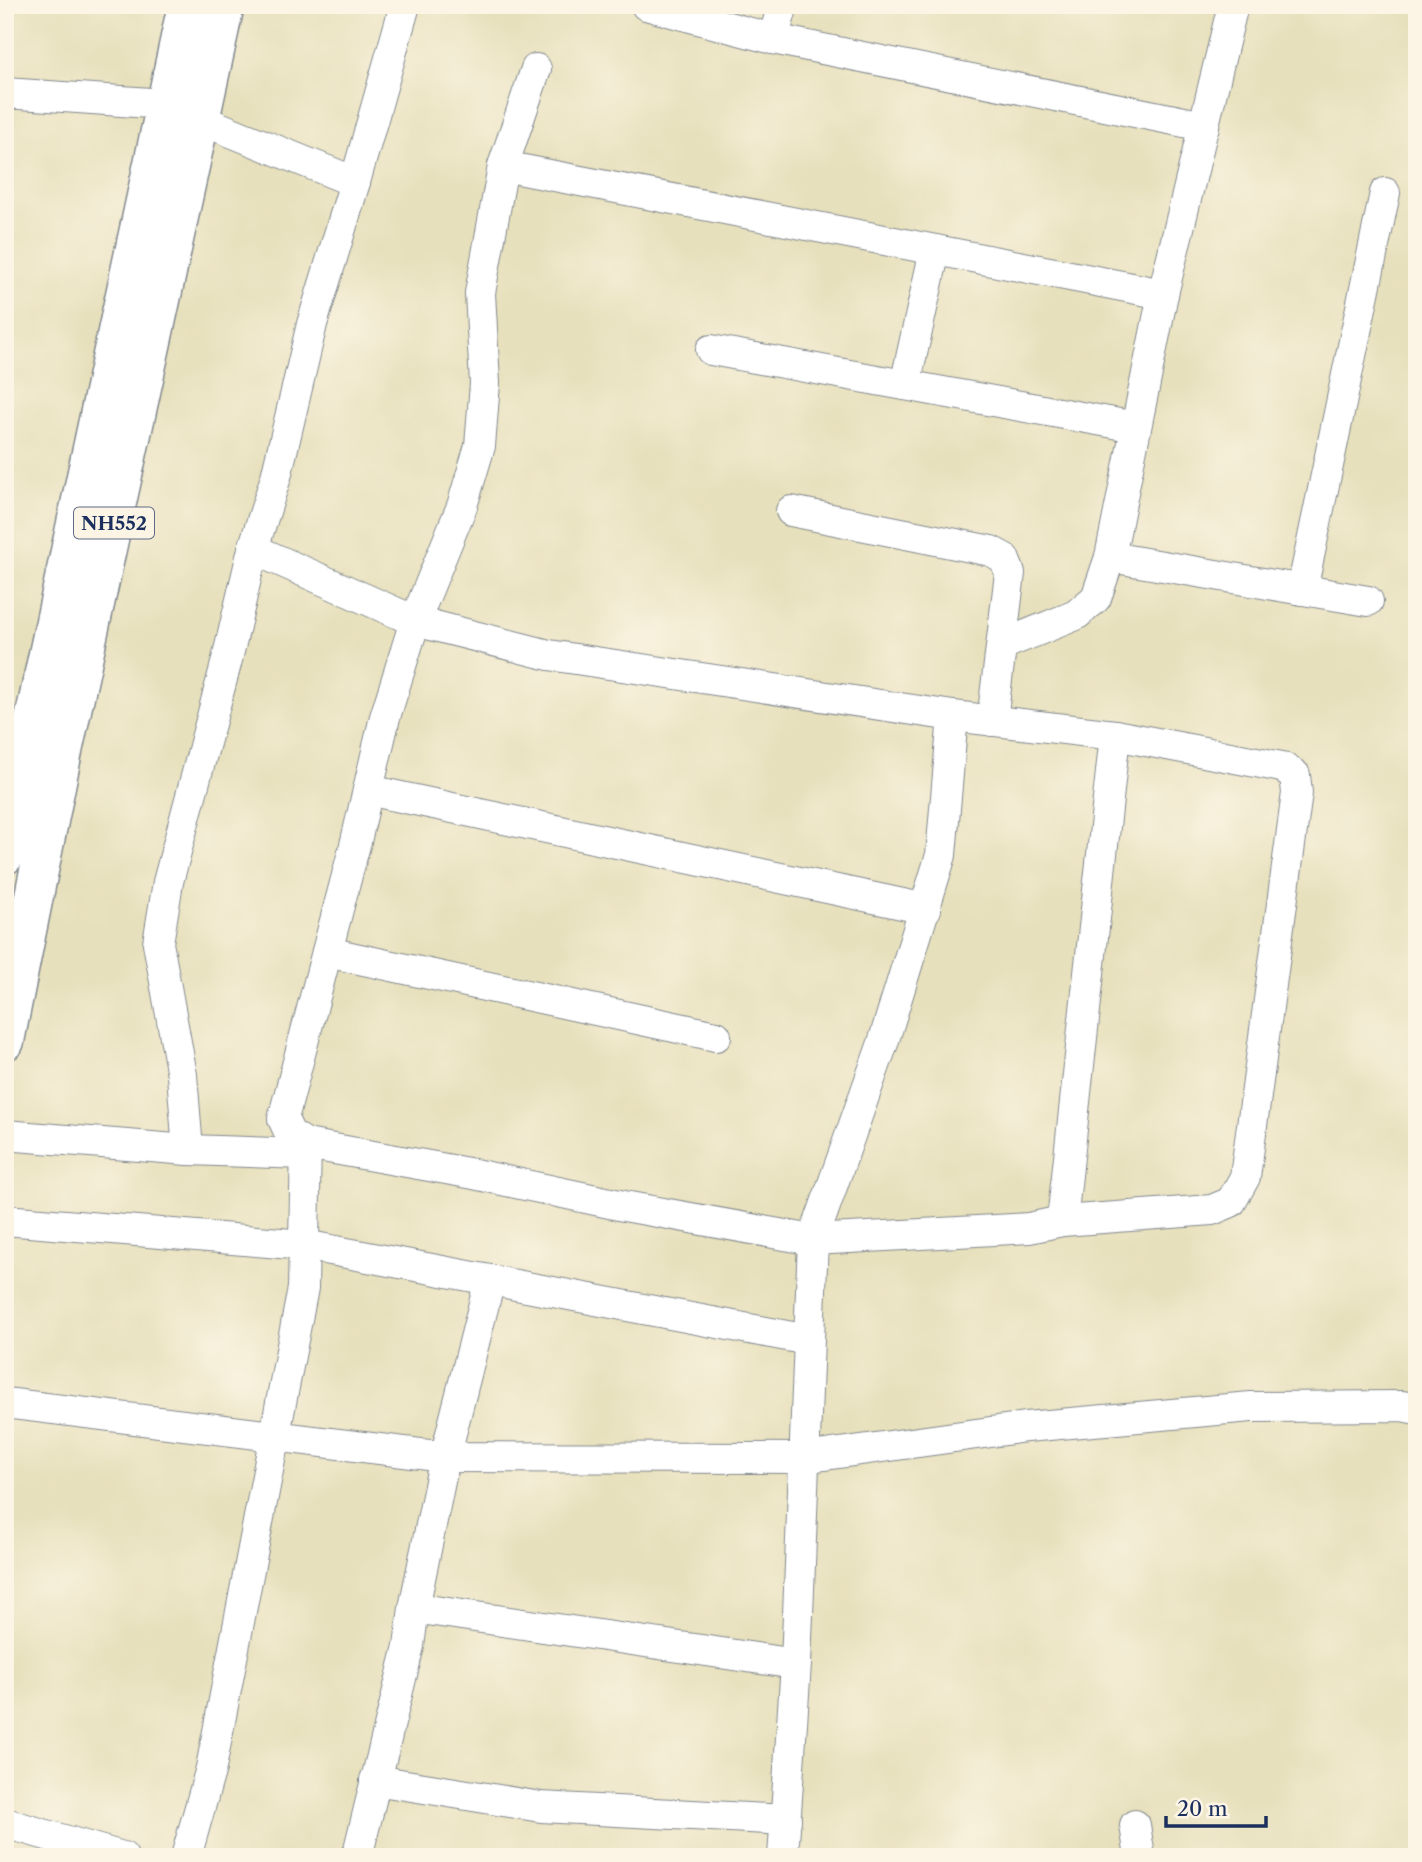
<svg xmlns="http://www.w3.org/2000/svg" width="1422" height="1862" font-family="'Libre Caslon Text',serif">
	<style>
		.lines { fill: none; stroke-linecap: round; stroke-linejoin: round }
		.street-casing { stroke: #81888d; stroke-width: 32 }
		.highway-casing { stroke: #81888d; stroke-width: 41 }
		.street { stroke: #fff; stroke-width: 30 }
		.highway { stroke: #fff; stroke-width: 38 }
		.labels { text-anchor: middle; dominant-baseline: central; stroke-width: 5; stroke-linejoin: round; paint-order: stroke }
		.shield { fill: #fcf5e5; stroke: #5e6a86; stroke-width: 2 }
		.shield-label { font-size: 19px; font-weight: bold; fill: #1b2f5e }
	</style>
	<rect width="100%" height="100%" fill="#fcf5e5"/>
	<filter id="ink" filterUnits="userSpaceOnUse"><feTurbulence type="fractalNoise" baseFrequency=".0143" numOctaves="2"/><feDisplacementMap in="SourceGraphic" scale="14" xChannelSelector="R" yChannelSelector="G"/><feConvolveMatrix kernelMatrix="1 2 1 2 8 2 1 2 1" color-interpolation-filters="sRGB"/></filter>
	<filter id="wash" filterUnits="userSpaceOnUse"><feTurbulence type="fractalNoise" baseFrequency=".00686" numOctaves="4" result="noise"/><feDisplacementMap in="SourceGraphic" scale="28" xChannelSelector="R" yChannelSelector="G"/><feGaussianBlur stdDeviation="1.57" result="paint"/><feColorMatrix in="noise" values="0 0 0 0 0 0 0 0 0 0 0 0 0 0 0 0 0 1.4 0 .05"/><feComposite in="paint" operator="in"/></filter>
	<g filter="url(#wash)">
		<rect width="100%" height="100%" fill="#e7e0bc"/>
	</g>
	<g filter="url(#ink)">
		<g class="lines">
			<!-- street casing -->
			<g class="street-casing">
				<g id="street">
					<polyline points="646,5 773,39 1204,126"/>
					<polyline points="773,39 783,5"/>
					<polyline points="536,69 503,166 480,293 485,383 480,446 462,506 415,621 385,717 356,841 283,1119 290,1134 306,1144 474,1174 624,1206 813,1240 1029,1228 1062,1221 1212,1210 1231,1202 1245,1177 1297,793 1295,775 1282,767 1115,735 953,716"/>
					<polyline points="5,93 165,104"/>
					<polyline points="503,166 1163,294"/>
					<polyline points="355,182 405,5"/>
					<polyline points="711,350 1136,427"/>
					<polyline points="905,385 935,250"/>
					<polyline points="791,511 991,551 1004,558 1010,573 992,721"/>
					<polyline points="253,549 415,621 549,655 953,716 941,855 883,1043 813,1240 796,1664 783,1857"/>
					<polyline points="1110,557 1368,601"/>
					<polyline points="1302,590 1385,193"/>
					<polyline points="1002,645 1076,615 1096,598 1110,557 1163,294 1233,5"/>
					<polyline points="368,790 926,909"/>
					<polyline points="327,952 716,1036"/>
					<polyline points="5,1135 188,1150 306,1154"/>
					<polyline points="188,1150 182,1075 158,943 168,882 226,664 253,549 276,477 312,324 355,182 199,119"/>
					<polyline points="5,1220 304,1245 808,1340"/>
					<polyline points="1062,1221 1115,735"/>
					<polyline points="5,1403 445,1457 803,1458 1026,1427 1251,1407 1402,1406 1417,1409"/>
					<polyline points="414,1608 796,1664"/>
					<polyline points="375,1780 541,1807 786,1820"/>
					<polyline points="5,1823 123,1857"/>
					<polyline points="1135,1825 1140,1857"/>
					<polyline points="186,1857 211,1768 303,1288 306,1144"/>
					<polyline points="357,1857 409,1646 414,1608 445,1457 490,1280"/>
				</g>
			</g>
			<!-- highway casing -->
			<g class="highway-casing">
				<g id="highway">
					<polyline points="5,855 187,5"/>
					<polyline points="5,1041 62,756 225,5"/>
				</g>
			</g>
			<!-- street -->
			<use href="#street" class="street"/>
			<!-- highway -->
			<use href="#highway" class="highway"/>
		</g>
	</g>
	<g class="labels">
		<!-- shield labels -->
		<rect class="shield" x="74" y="507.5" width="80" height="31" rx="5"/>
		<g class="shield-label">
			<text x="114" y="523">NH552</text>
		</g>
	</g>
	<!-- margin -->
	<rect width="1422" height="1862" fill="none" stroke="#fcf5e5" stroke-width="28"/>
	<!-- scale -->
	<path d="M1166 1816v10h100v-10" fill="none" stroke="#1b2f5e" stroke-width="3.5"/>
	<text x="1177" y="1816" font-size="21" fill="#1b2f5e" stroke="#fcf5e5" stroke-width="5" paint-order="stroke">20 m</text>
</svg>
